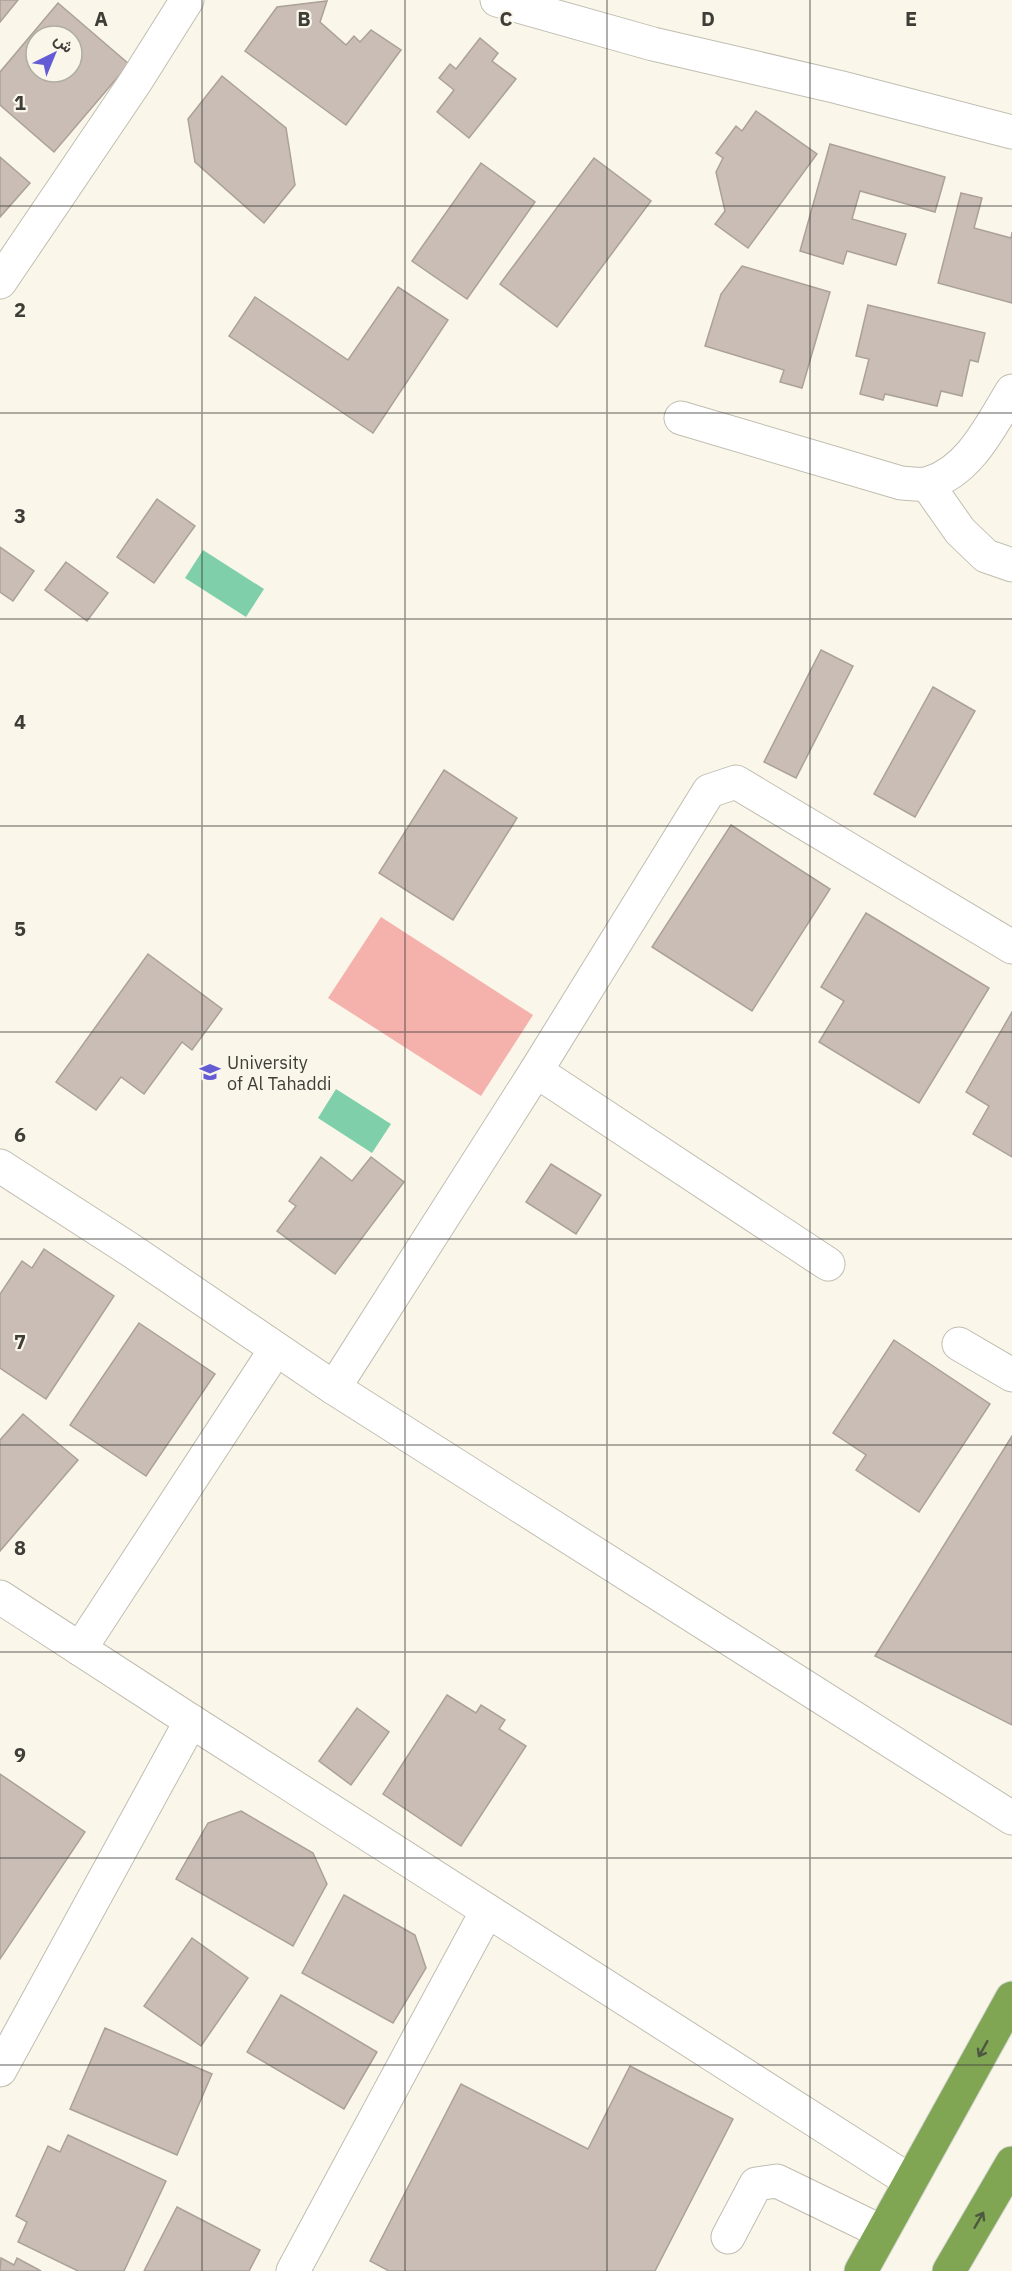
<svg xmlns="http://www.w3.org/2000/svg" width="1012" height="2271" font-family="'IBM Plex Sans',Vazirmatn,sans-serif">
	<style>
		.green { fill: #f5b1ab }
		.water { fill: #7fcfab }
		.building { fill: #c9bdb5; stroke: #aca198; stroke-width: 1.5; fill-rule: evenodd }
		.lines { fill: none; stroke-linecap: round; stroke-linejoin: round }
		.minor-casing { stroke: #c0bdb1; stroke-width: 35 }
		.highway-casing { stroke: #d8d8d7; stroke-width: 35 }
		.minor { stroke: #fff; stroke-width: 33 }
		.highway { stroke: #80a653; stroke-width: 33 }
		.oneway { stroke: #4e573f }
		.grid { fill: none; stroke: #3e3d38; stroke-width: 1.5; stroke-opacity: 0.55 }
		.labels { text-anchor: middle; dominant-baseline: central; stroke-width: 4.5; stroke-linejoin: round; paint-order: stroke }
		.poi-label { font-size: 18px; fill: #3e3d38; stroke: #faf7ea; text-anchor: start }
		.grid-label { font-size: 20px; text-anchor: middle; font-weight: bold; fill: #3e3d38; stroke: #faf7ea; stroke-width: 4.5; stroke-linejoin: round; paint-order: stroke }
	</style>
	<rect width="100%" height="100%" fill="#faf7ea"/>
	<!-- green -->
	<polygon class="green" points="381,917 533,1015 481,1096 328,998"/>
	<!-- water -->
	<g class="water">
		<polygon points="203,550 264,589 246,617 185,578"/>
		<polygon points="336,1089 391,1124 372,1153 318,1118"/>
	</g>
	<!-- building -->
	<g class="building">
		<polygon points="0,0 18,0 0,22"/>
		<polygon points="327,1 320,22 346,45 354,36 360,42 371,30 401,50 346,125 245,51 277,7"/>
		<path d="M58 3 129 64 54 152 0 105V72ZM36 36H72V72H36Z"/>
		<polygon points="480,38 498,53 492,61 516,79 469,138 437,112 454,90 439,78 450,64 456,69"/>
		<polygon points="222,76 286,128 295,185 264,223 195,162 188,119"/>
		<polygon points="756,111 817,154 748,248 715,224 725,211 716,172 723,158 716,153 736,126 742,131"/>
		<polygon points="830,144 945,177 935,212 860,191 852,219 906,234 896,265 847,251 843,264 800,251"/>
		<polygon points="0,157 30,183 0,217"/>
		<polygon points="594,158 651,201 557,327 500,284"/>
		<polygon points="481,163 535,202 467,299 412,261"/>
		<polygon points="961,193 982,198 974,228 1011,238 1012,232 1012,303 938,283"/>
		<polygon points="742,266 830,292 802,388 780,382 784,370 705,346 721,294"/>
		<polygon points="398,287 448,320 373,433 229,336 255,297 348,360"/>
		<polygon points="868,305 985,333 978,362 970,360 962,396 941,391 937,406 885,394 883,400 860,394 869,359 856,356"/>
		<polygon points="157,499 195,526 154,583 117,557"/>
		<polygon points="0,547 34,571 13,601 0,592"/>
		<polygon points="66,562 108,593 87,621 45,590"/>
		<polygon points="821,650 853,666 796,778 764,762"/>
		<polygon points="933,687 975,711 915,817 874,794"/>
		<polygon points="444,770 517,818 453,920 379,873"/>
		<polygon points="731,825 830,889 752,1011 652,947"/>
		<polygon points="866,913 989,988 919,1103 819,1042 844,1001 821,987"/>
		<polygon points="148,954 222,1009 192,1050 182,1042 144,1094 121,1077 96,1110 56,1082"/>
		<polygon points="1012,1012 1012,1157 973,1134 989,1106 966,1092"/>
		<polygon points="321,1157 352,1181 371,1157 404,1182 335,1274 277,1231 296,1206 289,1201"/>
		<polygon points="551,1164 601,1195 576,1234 526,1202"/>
		<polygon points="44,1249 114,1296 46,1399 0,1368 0,1294 22,1261 32,1268"/>
		<polygon points="139,1323 215,1374 146,1476 70,1425"/>
		<polygon points="894,1340 990,1404 919,1512 856,1470 866,1455 833,1433"/>
		<polygon points="23,1414 78,1460 0,1551 0,1440"/>
		<polygon points="1012,1436 1012,1725 875,1656"/>
		<polygon points="447,1695 476,1713 481,1705 505,1720 499,1729 526,1746 461,1846 383,1794"/>
		<polygon points="357,1708 389,1732 351,1785 319,1761"/>
		<polygon points="0,1774 85,1832 0,1959"/>
		<polygon points="241,1811 313,1853 327,1884 293,1946 176,1879 208,1823"/>
		<polygon points="344,1895 415,1935 426,1968 393,2023 302,1973"/>
		<polygon points="192,1938 248,1978 201,2046 144,2006"/>
		<polygon points="281,1995 377,2052 344,2109 247,2052"/>
		<polygon points="105,2028 212,2074 177,2155 70,2109"/>
		<polygon points="630,2066 733,2119 655,2271 389,2271 370,2261 461,2084 588,2149"/>
		<polygon points="68,2135 166,2181 124,2271 78,2271 18,2242 27,2222 16,2216 48,2146 60,2152"/>
		<polygon points="177,2207 260,2250 249,2271 144,2271"/>
		<polygon points="1,2258 14,2265 17,2258 41,2271 0,2271"/>
	</g>
	<g class="lines">
		<!-- minor casing -->
		<g class="minor-casing">
			<g id="minor">
				<polyline points="497,0 653,44 838,87 1012,132"/>
				<polyline points="0,282 136,81 187,0"/>
				<path d="M681 418 901 483C909 483 921 486 929 483 970 471 991 425 1012 391"/>
				<polyline points="927,484 960,531 986,556 1012,565"/>
				<polyline points="536,1071 828,1264"/>
				<polyline points="0,1166 129,1249 334,1388 1012,1818"/>
				<polyline points="959,1344 1012,1375"/>
				<polyline points="334,1388 536,1071 709,791 736,782 1012,947"/>
				<polyline points="0,1597 191,1721 910,2181"/>
				<polyline points="80,1649 276,1349"/>
				<polyline points="0,2070 191,1721"/>
				<polyline points="728,2237 756,2184 777,2181 882,2232"/>
				<polyline points="293,2271 487,1911"/>
			</g>
		</g>
		<!-- highway casing -->
		<g class="highway-casing">
			<g id="highway">
				<polyline points="861,2271 1012,1998"/>
				<polyline points="949,2271 1012,2163"/>
			</g>
		</g>
		<!-- minor -->
		<use href="#minor" class="minor"/>
		<!-- highway -->
		<use href="#highway" class="highway"/>
	</g>
	<!-- one-way arrows -->
	<defs><path id="oneway-shaft" d="M-6 0H5M1.5-3L5.5 0L1.5 3" fill="none" stroke-width="1.6" stroke-linecap="round" stroke-linejoin="round" transform="scale(1.5)"/></defs>
	<g class="oneway">
		<use href="#oneway-shaft" transform="translate(983 2049) rotate(119)"/>
		<use href="#oneway-shaft" transform="translate(979 2220) rotate(-60)"/>
	</g>
	<!-- grid -->
	<path class="grid" d="M202 0V2271M405 0V2271M607 0V2271M810 0V2271M0 206H1012M0 413H1012M0 619H1012M0 826H1012M0 1032H1012M0 1239H1012M0 1445H1012M0 1652H1012M0 1858H1012M0 2065H1012"/>
	<!-- icons -->
	<defs>
		<g id="university-bare" transform="scale(1.62)"><path d="M0-5L7-2L0 1L-7-2ZM-4 1L0 2.5L4 1V4Q0 6-4 4Z" fill="#635cd5" stroke="#faf7ea" stroke-width="2.5" paint-order="stroke"/></g>
	</defs>
	<g fill-rule="evenodd">
		<use href="#university-bare" x="210" y="1072"/>
	</g>
	<g class="labels">
		<!-- poi labels -->
		<g class="poi-label">
			<text x="227" y="1062">University<tspan x="227" dy="21">of Al Tahaddi</tspan></text>
		</g>
	</g>
	<g class="grid-label">
		<text x="101" y="26">A</text>
		<text x="304" y="26">B</text>
		<text x="506" y="26">C</text>
		<text x="708" y="26">D</text>
		<text x="911" y="26">E</text>
		<text x="20" y="110">1</text>
		<text x="20" y="317">2</text>
		<text x="20" y="523">3</text>
		<text x="20" y="729">4</text>
		<text x="20" y="936">5</text>
		<text x="20" y="1142">6</text>
		<text x="20" y="1349">7</text>
		<text x="20" y="1555">8</text>
		<text x="20" y="1762">9</text>
	</g>
	<!-- north arrow -->
	<g transform="translate(54 54) rotate(43)"><circle r="28" fill="#faf7ea" stroke="#afada3" stroke-width="1.5"/>
	<path d="M0-4.5L10 22L0 15L-10 22Z" fill="#635cd5"/>
	<text y="-9" font-size="16" font-weight="bold" text-anchor="middle" fill="#3e3d38">ش</text>
	</g>
</svg>
